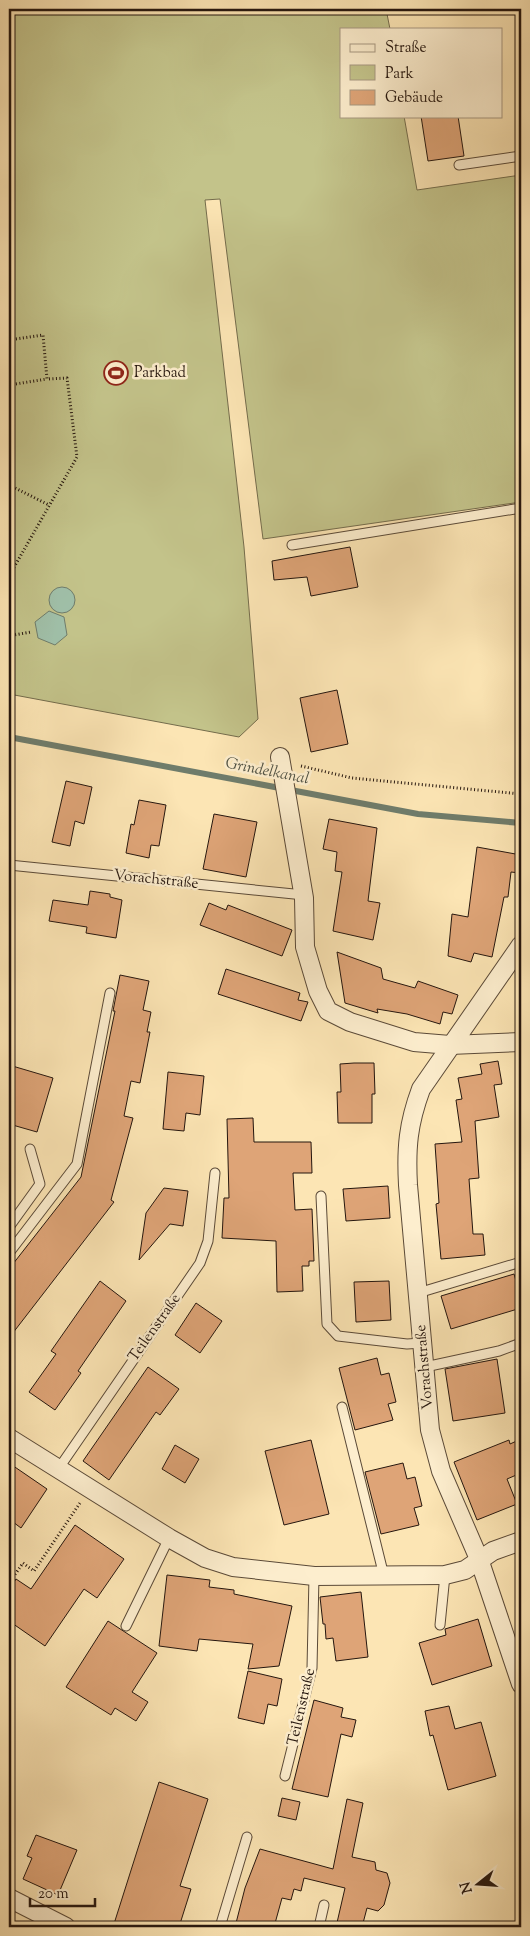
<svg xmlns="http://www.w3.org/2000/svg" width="530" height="1936" font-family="'Sorts Mill Goudy',serif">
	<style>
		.green { fill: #c3c38a; stroke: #746c4c }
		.water { fill: #a0c0a9; stroke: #6f7c6b }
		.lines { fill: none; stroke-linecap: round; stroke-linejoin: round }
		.stream { stroke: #6f7c6b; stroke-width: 6 }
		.building { fill: #dea477; stroke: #25160e }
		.service-casing { stroke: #5b4a38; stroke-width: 11 }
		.minor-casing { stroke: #5b4a38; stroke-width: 20 }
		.path { stroke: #25160e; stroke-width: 3; stroke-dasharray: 1 2.5; stroke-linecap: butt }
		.service { stroke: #fdeece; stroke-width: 9 }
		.minor { stroke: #fdeece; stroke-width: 18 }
		.labels { text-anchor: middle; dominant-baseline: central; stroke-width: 5; stroke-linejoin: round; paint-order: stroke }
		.poi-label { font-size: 15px; fill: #25160e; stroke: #fdeece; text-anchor: start }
		.street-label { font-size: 15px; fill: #25160e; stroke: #fdeece }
		.water-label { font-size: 16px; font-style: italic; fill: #505244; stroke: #fdeece }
	</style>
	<rect width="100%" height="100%" fill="#fce5b4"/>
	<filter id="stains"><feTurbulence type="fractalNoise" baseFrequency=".004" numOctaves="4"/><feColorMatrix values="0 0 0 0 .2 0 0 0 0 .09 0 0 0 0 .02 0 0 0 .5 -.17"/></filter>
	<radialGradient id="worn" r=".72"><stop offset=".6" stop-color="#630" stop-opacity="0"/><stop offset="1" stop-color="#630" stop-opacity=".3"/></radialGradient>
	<!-- green -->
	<polygon class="green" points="9,9 386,9 390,29 341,29 341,116 404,116 417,190 521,175 521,502 263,539 220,199 205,200 244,547 258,719 239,737 9,694"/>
	<!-- water -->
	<g class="water">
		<circle cx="62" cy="600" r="13"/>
		<polygon points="49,611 64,617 67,635 55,645 38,638 35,622"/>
	</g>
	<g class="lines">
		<!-- stream -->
		<polyline class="stream" points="9,737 418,814 521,823"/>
	</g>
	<!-- building -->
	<g class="building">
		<polygon points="421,116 458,116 464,156 428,161"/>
		<polygon points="350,547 358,587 311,596 307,577 274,580 272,561"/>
		<polygon points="337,690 348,744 311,752 300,698"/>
		<polygon points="66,781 92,787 84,824 75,821 70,846 52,842"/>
		<polygon points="139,800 166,805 159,846 151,845 149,858 126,853 131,824 134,825"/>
		<polygon points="214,814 257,822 246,877 203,869"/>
		<polygon points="329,819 377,828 368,901 380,903 373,940 333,931 342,872 335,871 337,852 323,849"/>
		<polygon points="477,847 521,855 521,862 520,873 511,872 508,897 504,897 492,957 474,953 471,962 448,956 452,914 468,917"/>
		<polygon points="90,891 110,894 110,897 122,900 116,938 86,933 87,927 49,921 53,900 88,905"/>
		<polygon points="209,903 226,910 228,905 292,930 282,956 200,925"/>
		<polygon points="337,952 381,968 383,979 415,988 418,981 458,995 452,1014 443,1012 440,1024 407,1014 377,1009 378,1013 345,1003"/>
		<polygon points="226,969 300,993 298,1000 308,1002 301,1021 218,994"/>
		<polygon points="120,975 149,981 143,1010 151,1012 147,1032 150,1032 140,1083 131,1081 124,1116 133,1118 111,1200 114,1202 9,1338 9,1269 81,1177 115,1011 113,1011"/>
		<polygon points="498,1061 502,1084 494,1085 499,1117 475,1121 479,1178 469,1179 473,1234 483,1234 485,1255 441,1259 436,1204 439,1203 435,1144 462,1142 456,1100 462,1099 458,1078 482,1074 480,1064"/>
		<polygon points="354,1063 374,1063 375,1094 372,1094 372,1123 338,1123 337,1092 341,1092 340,1064"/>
		<polygon points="9,1065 53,1078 37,1132 9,1124"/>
		<polygon points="168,1072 204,1076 200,1115 186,1113 184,1131 163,1129"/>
		<polygon points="253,1118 254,1142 311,1142 312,1173 293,1173 295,1210 312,1209 314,1261 309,1261 309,1266 302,1266 303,1291 277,1292 276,1241 222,1238 224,1198 229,1198 227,1119"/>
		<polygon points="388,1186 390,1218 346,1221 343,1189"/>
		<polygon points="164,1188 188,1191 183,1226 170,1224 139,1260 146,1213"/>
		<polygon points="514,1274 521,1298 521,1308 451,1329 441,1296"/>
		<polygon points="100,1281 126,1301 78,1371 81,1373 55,1410 29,1392 56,1354 51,1351"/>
		<polygon points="389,1281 391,1320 356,1322 354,1282"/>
		<polygon points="196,1303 222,1321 200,1353 175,1335"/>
		<polygon points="377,1358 381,1375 389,1373 396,1402 388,1404 393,1420 355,1430 339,1368"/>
		<polygon points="497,1359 505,1413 453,1421 445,1369"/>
		<polygon points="148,1367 179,1389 160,1415 156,1412 109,1480 83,1461"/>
		<polygon points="521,1439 521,1473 507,1479 517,1504 477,1520 454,1462 509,1440 510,1444"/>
		<polygon points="311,1440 329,1514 284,1525 265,1451"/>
		<polygon points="175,1445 199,1459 185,1483 162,1469"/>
		<polygon points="9,1463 47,1489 21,1528 9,1519"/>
		<polygon points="403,1463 407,1479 415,1477 422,1506 414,1508 419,1525 381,1534 365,1472"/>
		<polygon points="75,1525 124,1559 97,1598 84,1589 45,1646 9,1621 9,1590 16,1579 31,1589"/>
		<polygon points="167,1575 210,1580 209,1587 234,1590 234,1594 292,1606 279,1666 248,1669 253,1644 199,1639 197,1651 159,1646"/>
		<polygon points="361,1592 368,1657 336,1661 333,1638 326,1639 325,1624 323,1624 320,1597"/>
		<polygon points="478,1619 492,1666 432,1685 419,1643 446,1635 445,1629"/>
		<polygon points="108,1621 157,1653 132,1692 148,1702 136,1721 115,1708 111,1715 66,1687"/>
		<polygon points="248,1671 282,1679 277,1706 268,1704 264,1724 238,1718"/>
		<polygon points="314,1700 343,1708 341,1717 356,1720 352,1737 341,1734 328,1797 292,1789"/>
		<polygon points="449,1706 455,1729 481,1722 496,1776 448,1790 433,1735 430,1736 425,1711"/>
		<polygon points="159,1782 208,1799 180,1886 191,1889 179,1927 113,1927"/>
		<polygon points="282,1798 300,1802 296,1820 278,1816"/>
		<polygon points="347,1799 363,1803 352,1857 375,1862 376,1870 387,1873 390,1883 384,1905 378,1911 367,1908 362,1927 336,1927 345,1888 304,1878 301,1891 294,1889 291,1900 282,1898 274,1927 235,1927 245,1888 260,1849 333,1869"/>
		<polygon points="36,1835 77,1850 58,1895 23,1879 32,1858 27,1856"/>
	</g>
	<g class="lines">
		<!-- service casing -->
		<g class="service-casing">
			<g id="service">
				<polyline points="459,165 521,156"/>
				<polyline points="292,545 521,508"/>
				<polyline points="9,865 304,895"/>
				<polyline points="321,1196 327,1324 338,1336 407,1344 422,1343"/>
				<polyline points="9,1227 40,1184 30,1149"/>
				<polyline points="9,1253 77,1164 110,993"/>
				<polyline points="418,1293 521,1262"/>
				<polyline points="425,1367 499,1351 521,1343"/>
				<polyline points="342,1407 384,1576"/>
				<polyline points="59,1468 200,1263 208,1241 215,1173"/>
				<polyline points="440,1625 445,1575"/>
				<polyline points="126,1626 169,1538"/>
				<polyline points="285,1776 312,1668 314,1576"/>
				<polyline points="220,1927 247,1837"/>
				<polyline points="319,1927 324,1905"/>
			</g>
		</g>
		<!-- minor casing -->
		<g class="minor-casing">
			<g id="minor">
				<polyline points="280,757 304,898 305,947 318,991 328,1011 350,1022 414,1042 450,1045 521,1042"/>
				<path d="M521 945 421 1089C408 1124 406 1148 408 1185L430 1430 441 1471 479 1559 521 1684"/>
				<polyline points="9,1438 169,1538 205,1558 233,1567 314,1576 445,1575 465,1570 493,1551 521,1541"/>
				<polyline points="9,1898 66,1927"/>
			</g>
		</g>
		<!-- path -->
		<g class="path">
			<polyline points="9,340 43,335 47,379 67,378 77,457 9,576"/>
			<polyline points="9,385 47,379"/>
			<polyline points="9,485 49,505"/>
			<polyline points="9,598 14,635 31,632"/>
			<polyline points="301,766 352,778 521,794"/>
			<polyline points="9,1583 23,1563 34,1571 80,1503"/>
		</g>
		<!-- service -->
		<use href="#service" class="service"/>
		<!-- minor -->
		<use href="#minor" class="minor"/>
	</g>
	<!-- icons -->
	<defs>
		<g id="stadium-ring" transform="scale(1.25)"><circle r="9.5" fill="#fdeece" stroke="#8f2418" stroke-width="1.5"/><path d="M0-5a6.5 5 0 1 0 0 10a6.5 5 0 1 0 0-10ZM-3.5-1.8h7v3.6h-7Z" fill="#8f2418"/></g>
	</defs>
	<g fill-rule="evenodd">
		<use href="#stadium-ring" x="116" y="373"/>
	</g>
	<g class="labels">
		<!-- poi labels -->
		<g class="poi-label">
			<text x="134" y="373">Parkbad</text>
		</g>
		<!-- street labels -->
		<g class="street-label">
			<text transform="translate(156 880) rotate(6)">Vorachstraße</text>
			<text transform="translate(155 1328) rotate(-55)">Teilenstraße</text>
			<text transform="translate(425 1367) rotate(-95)">Vorachstraße</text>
			<text transform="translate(302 1707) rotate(-77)">Teilenstraße</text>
		</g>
		<!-- water labels -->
		<g class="water-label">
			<text transform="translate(267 772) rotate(11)">Grindelkanal</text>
		</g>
	</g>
	<!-- margin -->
	<rect width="530" height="1936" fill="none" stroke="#fce5b4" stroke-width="30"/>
	<rect x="10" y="10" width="510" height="1916" fill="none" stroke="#25160e" stroke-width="2.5"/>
	<rect x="15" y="15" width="500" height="1906" fill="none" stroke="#25160e"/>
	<!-- legend -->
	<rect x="340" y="28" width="162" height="90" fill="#fdeece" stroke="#a79881"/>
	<rect x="350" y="44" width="25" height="8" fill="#fdeece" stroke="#a79881"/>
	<text x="385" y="52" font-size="15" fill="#25160e">Straße</text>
	<rect x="350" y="65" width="25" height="15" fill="#c3c38a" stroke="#a79881"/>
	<text x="385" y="78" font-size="15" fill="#25160e">Park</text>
	<rect x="350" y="90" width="25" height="15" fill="#dea477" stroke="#a79881"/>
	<text x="385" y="102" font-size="15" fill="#25160e">Gebäude</text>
	<!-- north arrow -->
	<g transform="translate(478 1884) rotate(253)" stroke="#fdeece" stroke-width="4" paint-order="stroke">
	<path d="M0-4L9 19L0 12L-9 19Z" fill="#25160e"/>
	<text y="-8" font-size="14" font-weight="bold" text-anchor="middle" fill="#25160e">N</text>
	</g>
	<!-- scale -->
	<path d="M30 1898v8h65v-8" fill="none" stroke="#25160e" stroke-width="2.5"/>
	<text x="38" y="1898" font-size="15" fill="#25160e" stroke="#fdeece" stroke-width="4" paint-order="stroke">20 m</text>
	<rect width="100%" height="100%" filter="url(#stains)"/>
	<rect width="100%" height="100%" fill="url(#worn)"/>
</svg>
